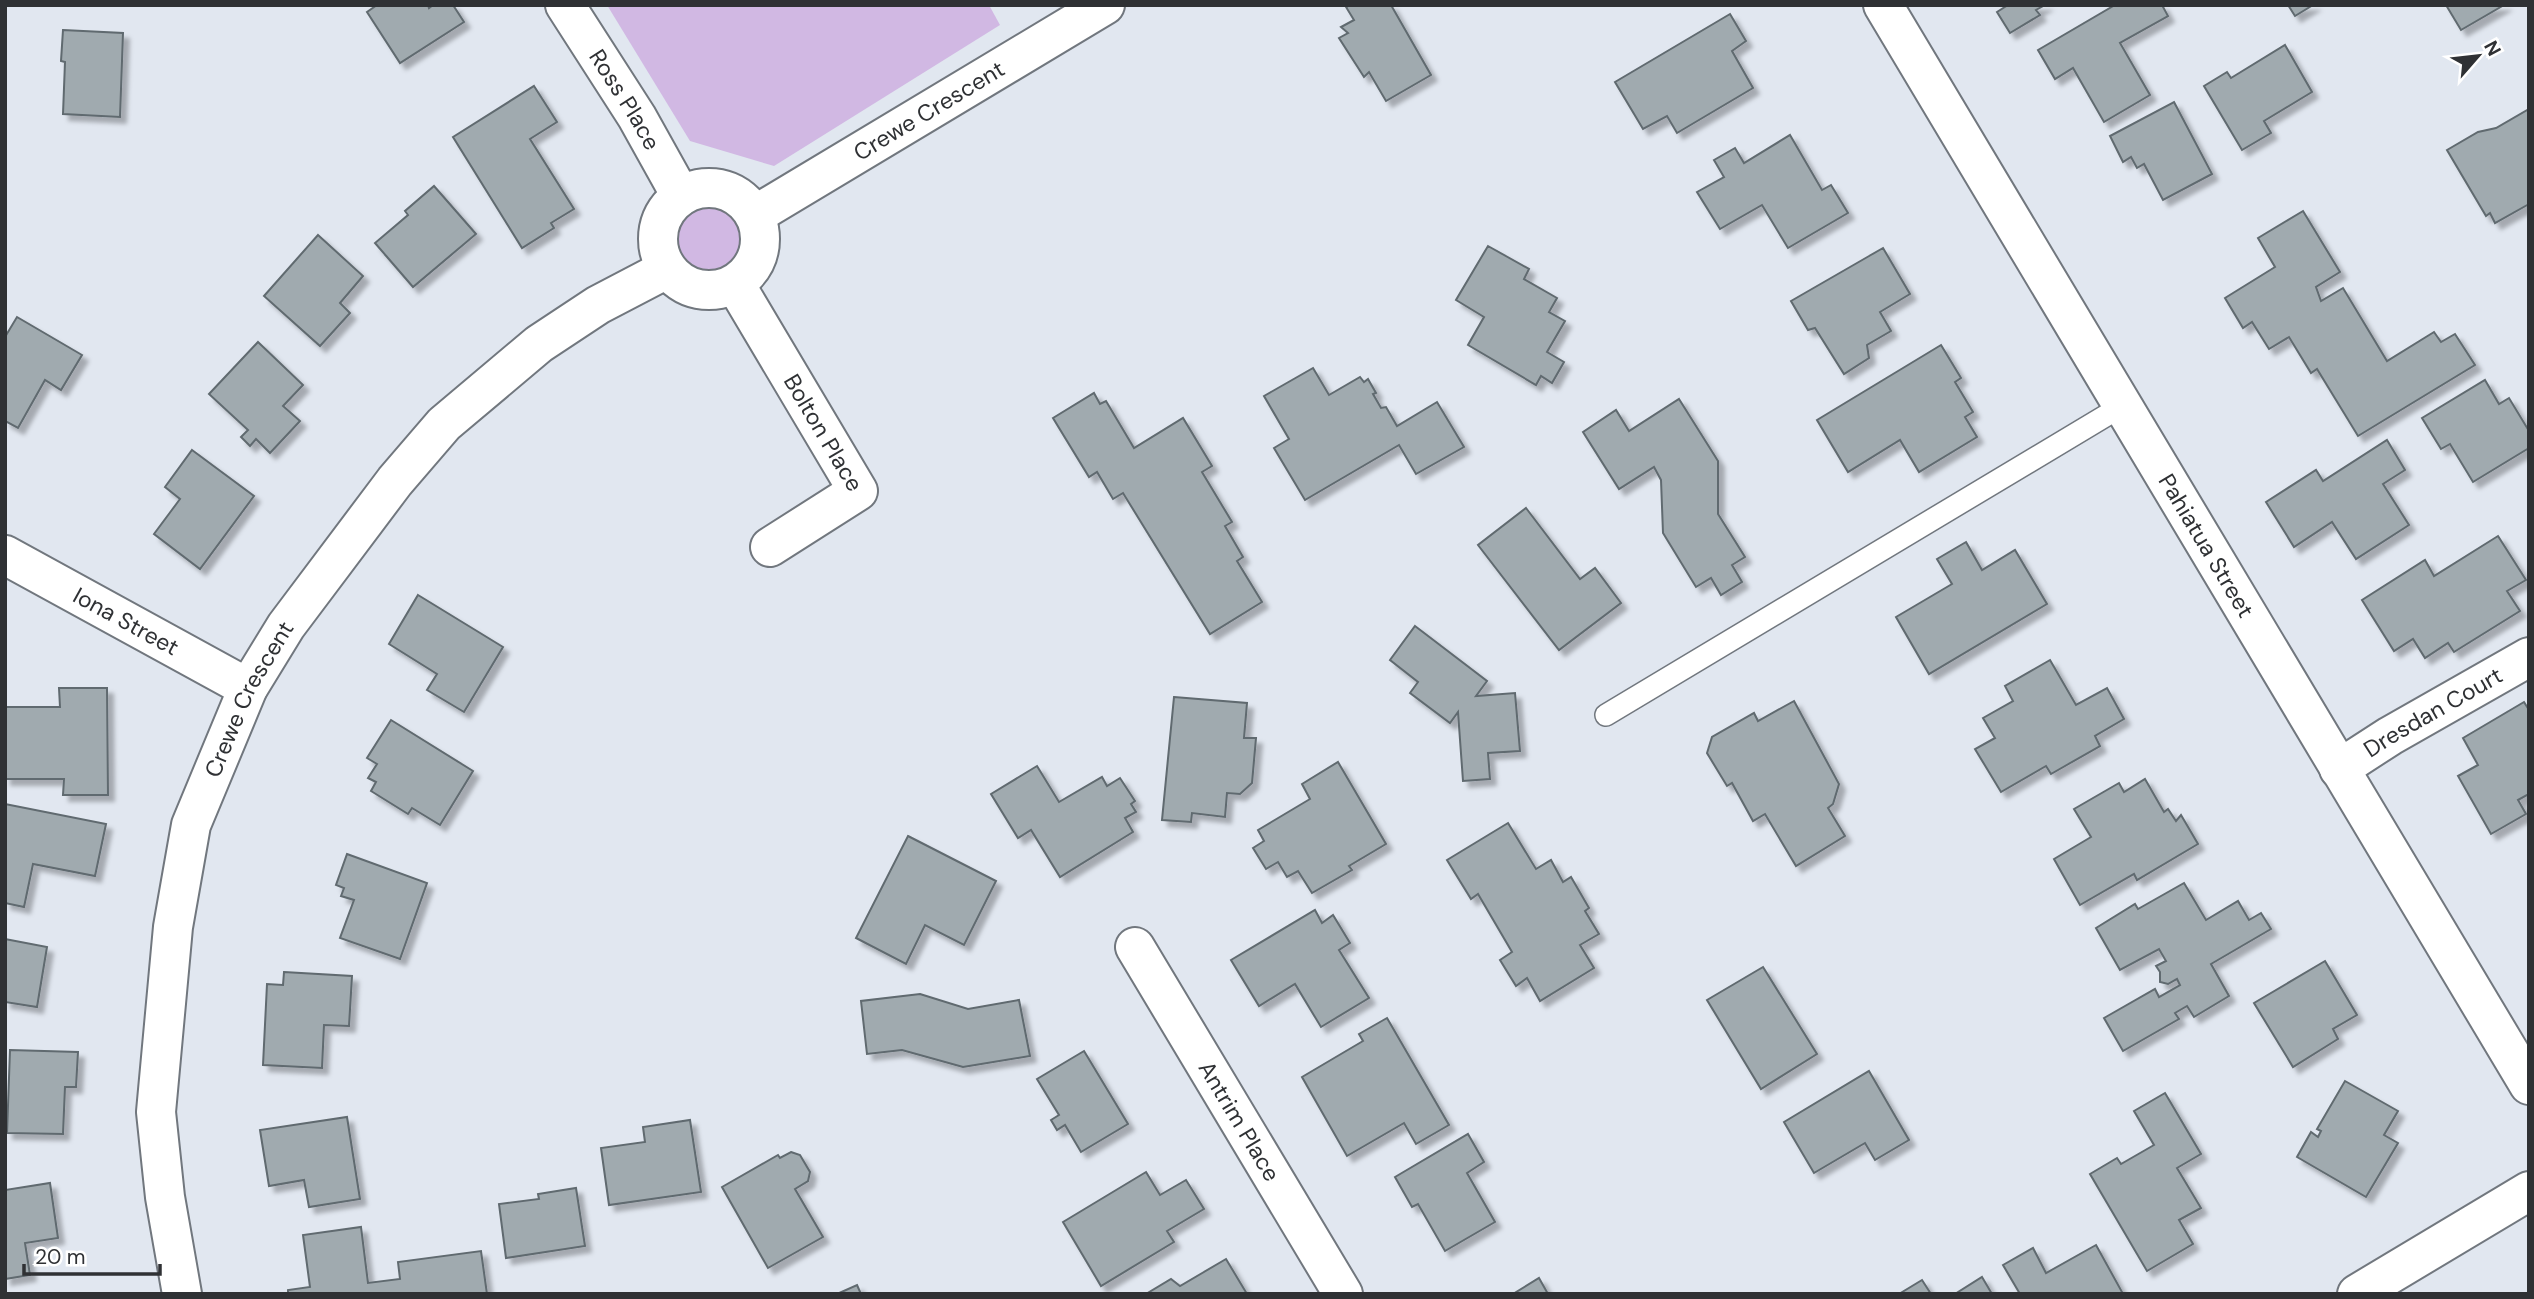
<svg xmlns="http://www.w3.org/2000/svg" width="2534" height="1299" font-family="'DM Sans',sans-serif">
	<style>
		.green { fill: #d1b8e3 }
		.building { fill: #a0aaaf; stroke: #606a6f; stroke-width: 2; filter: url(#shadow) }
		.lines { fill: none; stroke-linecap: round; stroke-linejoin: round }
		.service-casing { stroke: #71777e; stroke-width: 24 }
		.minor-casing { stroke: #71777e; stroke-width: 42 }
		.tertiary-casing { stroke: #71777e; stroke-width: 42 }
		.service { stroke: #fff; stroke-width: 21 }
		.minor { stroke: #fff; stroke-width: 38 }
		.tertiary { stroke: #fff; stroke-width: 38 }
		.labels { text-anchor: middle; dominant-baseline: central; stroke-width: 5; stroke-linejoin: round; paint-order: stroke }
		.street-label { font-size: 23px; fill: #2f3134; stroke: #fff }
	</style>
	<defs>
		<filter id="shadow"><feDropShadow dx="6" dy="6" stdDeviation="2" flood-color="#0004"/></filter>
	</defs>
	<rect width="100%" height="100%" fill="#e1e7f0"/>
	<!-- green -->
	<g class="green">
		<polygon points="607,5 989,5 1000,25 774,166 690,141"/>
		<circle cx="710" cy="238" r="33"/>
	</g>
	<!-- building -->
	<g class="building">
		<polygon points="377,5 428,5 429,8 433,5 453,5 464,22 400,63 367,12"/>
		<polygon points="1350,5 1391,5 1431,75 1386,101 1369,72 1364,77 1339,38 1348,33 1341,27 1354,20 1346,7"/>
		<polygon points="2008,5 2045,5 2036,10 2040,15 2010,33 1997,12"/>
		<polygon points="2115,5 2162,5 2168,16 2120,43 2150,95 2104,122 2073,68 2055,79 2038,50"/>
		<polygon points="2288,5 2313,5 2295,16"/>
		<polygon points="2446,5 2504,5 2461,30"/>
		<polygon points="1730,14 1746,41 1732,51 1753,88 1677,133 1667,116 1643,129 1615,82"/>
		<polygon points="63,30 123,33 120,117 63,114 65,62 61,61"/>
		<polygon points="2285,45 2312,92 2264,121 2271,133 2242,150 2204,86 2227,72 2231,78"/>
		<polygon points="534,86 557,122 530,139 574,209 551,223 554,228 522,248 453,137"/>
		<polygon points="2174,102 2212,174 2163,200 2144,164 2137,168 2131,157 2123,162 2110,136"/>
		<polygon points="2529,109 2529,204 2495,223 2490,213 2486,216 2447,150 2478,132 2496,128"/>
		<polygon points="1790,135 1822,190 1831,185 1848,213 1788,248 1762,205 1720,229 1697,192 1724,177 1714,160 1735,148 1744,163"/>
		<polygon points="434,186 476,234 413,287 375,243 408,215 405,211"/>
		<polygon points="2303,211 2340,272 2316,287 2321,301 2343,288 2387,361 2434,332 2441,342 2455,334 2475,365 2358,436 2317,369 2311,373 2289,337 2269,349 2252,322 2243,328 2225,298 2275,267 2258,238"/>
		<polygon points="318,235 363,276 340,303 350,313 320,346 264,296"/>
		<polygon points="1488,246 1529,269 1524,279 1557,298 1549,312 1565,321 1547,352 1564,362 1552,383 1541,376 1536,385 1468,345 1484,317 1456,300"/>
		<polygon points="1883,248 1910,294 1880,312 1891,331 1867,345 1869,358 1844,374 1815,328 1808,330 1791,301"/>
		<polygon points="17,317 82,355 61,390 45,380 18,428 5,421 5,337"/>
		<polygon points="258,342 303,385 283,406 300,421 270,453 256,439 250,446 241,437 248,430 209,394"/>
		<polygon points="1941,345 1961,378 1955,382 1973,412 1965,417 1977,437 1919,472 1900,440 1848,472 1817,420"/>
		<polygon points="1313,368 1329,395 1360,377 1364,382 1368,379 1376,393 1373,394 1381,408 1386,407 1397,426 1437,402 1464,447 1416,474 1399,445 1305,500 1274,448 1289,439 1264,396"/>
		<polygon points="2485,380 2499,404 2509,398 2529,431 2529,448 2473,482 2450,444 2441,449 2422,418"/>
		<polygon points="1094,393 1100,404 1106,401 1134,448 1183,418 1212,466 1202,472 1232,522 1225,526 1243,557 1237,561 1262,602 1210,634 1123,493 1113,499 1097,472 1089,477 1053,418"/>
		<polygon points="1679,399 1718,461 1718,514 1745,557 1732,565 1742,582 1721,595 1711,578 1696,587 1663,533 1661,480 1654,467 1619,489 1583,432 1616,410 1629,431"/>
		<polygon points="2387,440 2405,470 2383,484 2409,525 2356,559 2332,522 2294,547 2266,502 2316,470 2323,481"/>
		<polygon points="192,450 254,496 200,569 154,534 180,499 165,487"/>
		<polygon points="1526,508 1580,579 1595,568 1621,603 1559,650 1478,545"/>
		<polygon points="2498,536 2526,580 2507,591 2520,611 2454,652 2448,643 2425,658 2413,639 2394,651 2362,600 2425,560 2434,576"/>
		<polygon points="1966,542 1982,570 2015,550 2047,604 1929,674 1896,617 1952,584 1937,559"/>
		<polygon points="418,595 503,647 464,712 427,690 437,674 389,644"/>
		<polygon points="1415,626 1487,681 1476,696 1515,693 1520,751 1488,753 1490,779 1463,781 1458,712 1450,723 1410,693 1418,682 1390,660"/>
		<polygon points="2050,660 2076,705 2107,688 2124,719 2095,736 2100,746 2051,774 2046,766 2001,792 1975,749 1995,738 1983,718 2013,701 2005,686"/>
		<polygon points="59,688 107,688 108,795 63,795 64,779 5,779 5,707 60,707"/>
		<polygon points="1174,697 1247,703 1244,738 1256,738 1252,783 1240,794 1227,793 1225,817 1192,813 1191,822 1162,820"/>
		<polygon points="1794,701 1839,784 1833,804 1828,808 1845,836 1796,866 1765,814 1753,821 1732,783 1727,786 1707,753 1712,737 1754,713 1758,721"/>
		<polygon points="2524,702 2529,710 2529,794 2518,800 2526,814 2491,834 2458,776 2478,765 2463,738"/>
		<polygon points="391,720 473,771 440,825 412,808 408,814 371,791 376,782 368,778 377,764 367,758"/>
		<polygon points="1338,762 1386,844 1349,866 1352,870 1312,893 1298,871 1287,877 1278,862 1266,869 1253,848 1264,841 1258,830 1310,799 1302,784"/>
		<polygon points="1037,766 1059,802 1102,777 1107,786 1120,778 1135,801 1131,804 1136,812 1125,818 1133,832 1060,877 1031,830 1018,838 991,794"/>
		<polygon points="2145,779 2164,812 2168,809 2176,821 2181,815 2198,844 2137,880 2134,874 2080,905 2054,859 2091,837 2074,809 2119,783 2124,792"/>
		<polygon points="5,804 106,824 95,876 33,864 24,907 5,903"/>
		<polygon points="1508,823 1536,869 1551,860 1563,882 1571,877 1589,908 1585,911 1599,934 1580,945 1594,968 1540,1001 1527,978 1516,986 1500,960 1512,952 1478,894 1471,899 1447,860"/>
		<polygon points="908,836 996,881 964,945 925,925 906,964 856,938"/>
		<polygon points="347,854 427,883 400,959 340,938 354,900 341,896 344,888 336,885"/>
		<polygon points="2184,883 2206,920 2238,901 2249,920 2261,913 2271,929 2211,964 2229,996 2194,1017 2187,1006 2175,1013 2179,1019 2123,1051 2104,1018 2155,989 2159,997 2180,985 2177,979 2168,984 2160,982 2160,972 2156,966 2166,961 2159,949 2120,970 2096,928 2135,904 2138,909"/>
		<polygon points="1315,910 1322,923 1333,915 1350,943 1339,950 1369,998 1321,1027 1295,984 1259,1006 1231,960"/>
		<polygon points="5,939 47,947 37,1007 5,1002"/>
		<polygon points="2325,961 2357,1015 2333,1029 2338,1039 2293,1067 2254,1003"/>
		<polygon points="1763,967 1817,1054 1761,1089 1707,1000"/>
		<polygon points="284,972 352,976 349,1026 324,1025 322,1068 263,1065 267,984 283,985"/>
		<polygon points="920,994 968,1009 1019,1000 1030,1056 963,1067 902,1050 867,1054 861,1001"/>
		<polygon points="1387,1018 1449,1125 1416,1144 1404,1123 1347,1156 1302,1077 1363,1041 1359,1034"/>
		<polygon points="10,1050 78,1052 76,1087 65,1087 63,1134 7,1133"/>
		<polygon points="1084,1051 1128,1124 1081,1152 1065,1125 1057,1130 1051,1120 1059,1115 1037,1079"/>
		<polygon points="1869,1071 1909,1140 1875,1160 1865,1143 1814,1173 1784,1122"/>
		<polygon points="2345,1081 2398,1111 2384,1135 2398,1143 2366,1197 2297,1157 2311,1132 2318,1137 2321,1131 2317,1129"/>
		<polygon points="2165,1093 2201,1154 2177,1168 2201,1208 2179,1220 2193,1244 2147,1271 2090,1174 2117,1158 2121,1164 2154,1145 2134,1111"/>
		<polygon points="347,1117 360,1199 309,1207 304,1180 269,1186 260,1130"/>
		<polygon points="690,1120 701,1192 609,1205 601,1148 645,1142 643,1127"/>
		<polygon points="1468,1134 1484,1162 1467,1173 1495,1222 1445,1251 1418,1204 1412,1207 1395,1177"/>
		<polygon points="791,1152 800,1155 810,1172 808,1181 795,1189 823,1237 768,1268 722,1187 778,1155 780,1158"/>
		<polygon points="1146,1172 1160,1195 1186,1180 1204,1209 1167,1231 1174,1242 1101,1286 1063,1222"/>
		<polygon points="50,1183 58,1238 25,1243 30,1275 5,1279 5,1190"/>
		<polygon points="576,1188 585,1246 506,1258 499,1204 539,1199 538,1194"/>
		<polygon points="361,1227 368,1283 400,1279 398,1262 481,1251 487,1294 288,1294 288,1290 310,1287 303,1235"/>
		<polygon points="2096,1245 2122,1292 2120,1294 2020,1294 2003,1265 2033,1248 2046,1273"/>
		<polygon points="1226,1259 1247,1294 1146,1294 1171,1279 1180,1286"/>
		<polygon points="1982,1277 1992,1294 1955,1294"/>
		<polygon points="1539,1278 1548,1294 1513,1294"/>
		<polygon points="1922,1280 1931,1294 1899,1294"/>
		<polygon points="857,1285 861,1294 837,1294"/>
	</g>
	<g class="lines">
		<!-- service casing -->
		<g class="service-casing">
			<polyline id="service" points="1606,715 2122,406"/>
		</g>
		<!-- minor casing -->
		<g class="minor-casing">
			<g id="minor">
				<path id="s1" d="M565 5 637 117 681 196"/>
				<circle cx="709" cy="239" r="51"/>
				<path id="s2" d="M755 215 1105 5"/>
				<path id="s3" d="M735 284 858 491 770 547"/>
				<path id="s4" d="M5 555 248 688"/>
				<path id="s5" d="M2339 769 2390 736 2529 657"/>
				<path id="s6" d="M1135 947 1343 1294"/>
				<path id="s7" d="M182 1294 165 1197 156 1112 173 927 191 825 248 688 286 626 395 481 444 424 539 344 598 305 667 269"/>
				<polyline points="2357,1294 2529,1191"/>
			</g>
		</g>
		<!-- tertiary casing -->
		<g class="tertiary-casing">
			<g id="tertiary">
				<path id="s8" d="M1883 5 2529 1085"/>
			</g>
		</g>
		<!-- service -->
		<use href="#service" class="service"/>
		<!-- minor -->
		<use href="#minor" class="minor"/>
		<!-- tertiary -->
		<use href="#tertiary" class="tertiary"/>
	</g>
	<g class="labels">
		<!-- street labels -->
		<g class="street-label">
			<text stroke="none"><textPath href="#s1" startOffset="112">Ross Place</textPath></text>
			<text stroke="none"><textPath href="#s2" startOffset="203">Crewe Crescent</textPath></text>
			<text stroke="none"><textPath href="#s3" startOffset="173">Bolton Place</textPath></text>
			<text stroke="none"><textPath href="#s8" startOffset="630">Pahiatua Street</textPath></text>
			<text stroke="none"><textPath href="#s4" startOffset="138">Iona Street</textPath></text>
			<text stroke="none"><textPath href="#s7" startOffset="612">Crewe Crescent</textPath></text>
			<text stroke="none"><textPath href="#s5" startOffset="110">Dresdan Court</textPath></text>
			<text stroke="none"><textPath href="#s6" startOffset="203">Antrim Place</textPath></text>
		</g>
	</g>
	<!-- border -->
	<rect width="2534" height="1299" fill="none" stroke="#2f3134" stroke-width="14"/>
	<!-- north arrow -->
	<g transform="translate(2478 56) rotate(62)" stroke="#ffffff" stroke-width="5" paint-order="stroke">
	<path d="M0-5L12 26L0 18L-12 26Z" fill="#2f3134"/>
	<text y="-10" font-size="19" font-weight="bold" text-anchor="middle" fill="#2f3134">N</text>
	</g>
	<!-- scale -->
	<path d="M24 1264v10h136v-10" fill="none" stroke="#2f3134" stroke-width="3.5"/>
	<text x="35" y="1264" font-size="21" fill="#2f3134" stroke="#ffffff" stroke-width="5" paint-order="stroke">20 m</text>
</svg>
